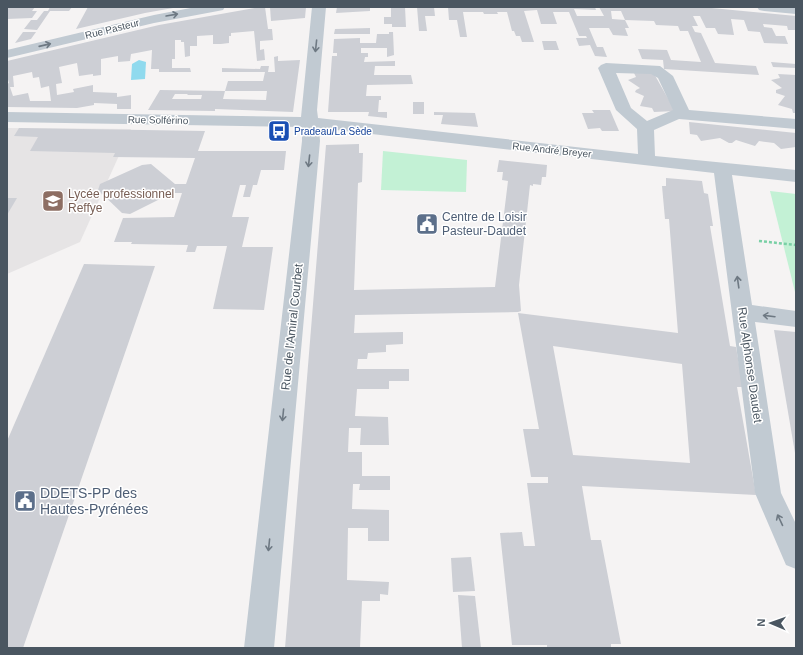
<svg xmlns="http://www.w3.org/2000/svg" width="803" height="655" font-family="Helvetica,sans-serif">
	<style>
		.education { fill: #e6e4e5 }
		.green { fill: #c3f1d5 }
		.water { fill: #90daee }
		.building { fill: #cdcfd5; fill-rule: evenodd }
		.lines { fill: none; stroke-linecap: round; stroke-linejoin: round }
		.path { stroke: #7ad0a6; stroke-width: 2.5; stroke-dasharray: 3 2; stroke-linecap: butt }
		.minor { fill: #c1cad2; fill-rule: evenodd }
		.oneway { stroke: #6e7983 }
		.labels { text-anchor: middle; dominant-baseline: central; stroke-width: 3; stroke-linejoin: round; paint-order: stroke }
		.far-street-label { font-size: 10px; fill: #4a5661; stroke: #fff }
		.far-transit-label { font-size: 10px; fill: #164399; stroke: #fff; text-anchor: start }
		.education-label { font-size: 12px; fill: #785e54; stroke: #fff; text-anchor: start }
		.service-label { font-size: 12px; fill: #4e5e75; stroke: #fff; text-anchor: start }
		.street-label { font-size: 12px; fill: #4a5661; stroke: #fff }
		.near-service-label { font-size: 14px; fill: #4e5e75; stroke: #fff; text-anchor: start }
	</style>
	<rect width="100%" height="100%" fill="#f5f3f3"/>
	<!-- education -->
	<polygon class="education" points="7,128 131,129 80,242 7,274"/>
	<!-- green -->
	<g class="green">
		<polygon points="383,151 467,160 466,192 381,190"/>
		<polygon points="770,191 796,194 796,292 795,292"/>
	</g>
	<!-- water -->
	<polygon class="water" points="139,60 146,62 145,79 131,80 132,64"/>
	<!-- building -->
	<g class="building">
		<polygon points="7,7 35,7 32,11 37,11 32,18 7,19"/>
		<polygon points="50,7 72,7 69,11 50,11 37,30 24,29 31,20 37,20 44,11 48,11"/>
		<polygon points="88,7 173,7 173,8 145,13 76,29"/>
		<path d="M260 7H265L268 29H272L273 40 260 41V50L264 49 265 60 257 61 254 31 231 33V36H229V43L221 44H213V35L197 36V46H190V56L185 57 184 42H181V40H175V59H172V68H190L191 72H159V69H151L152 50 131 54 130 61 118 62V56L101 59V75L93 76V74L79 76 77 63 59 67 62 83 56 84 57 95 74 92 73 89 93 85V92L117 93V97L131 95V109H117V104L94 103V105L77 108 7 107V84L9 83 7 76V61L159 25ZM32 72 33 78 39 77 41 88 49 86 51 101H30L28 93 13 96 10 87H14L13 76Z"/>
		<polygon points="270,7 306,7 305,18 271,21"/>
		<polygon points="337,7 370,7 370,11 336,13"/>
		<polygon points="391,7 405,7 406,27 392,27 392,24 384,24 384,17 391,17"/>
		<polygon points="417,7 434,7 435,16 425,16 427,31 419,31"/>
		<polygon points="448,7 595,7 596,10 574,9 577,16 604,16 599,7 701,7 796,16 796,30 788,30 787,26 763,24 764,27 772,28 776,36 785,36 788,44 764,43 760,32 748,31 744,20 731,19 734,35 718,34 715,28 706,28 700,16 693,16 698,26 692,26 695,32 701,33 715,63 756,66 759,75 664,69 663,60 642,59 638,49 667,50 671,60 701,62 688,31 680,31 678,26 656,25 654,21 625,20 621,11 611,11 612,19 625,20 629,28 625,28 628,36 613,35 609,28 589,28 597,47 603,47 607,57 595,56 590,45 579,46 576,38 587,38 586,36 579,36 569,12 553,12 557,24 541,24 537,10 524,11 534,42 522,42 520,36 516,36 514,31 512,31 507,12 497,12 498,14 484,14 483,12 463,12 467,37 460,37 457,20 449,20"/>
		<polygon points="370,28 370,34 334,34 335,29"/>
		<polygon points="23,32 36,32 31,39 15,43"/>
		<polygon points="389,32 393,32 394,55 387,57 387,48 361,48 361,53 368,53 368,57 365,57 364,62 395,61 395,66 375,66 374,75 411,75 413,84 367,85 366,96 381,96 381,100 379,100 378,112 387,112 387,118 368,116 369,112 328,112 332,56 337,56 337,53 333,53 334,39 360,38 360,43 376,43 377,34 389,34"/>
		<polygon points="542,41 556,41 559,50 544,50"/>
		<path d="M278 56V61L300 60 293 112 215 109V111L148 110 160 90 225 91 223 99 266 100 267 91H225L228 81H263L265 72H222V68L260 69 261 66H269L268 72H275L274 57ZM175 94H188L187 95H202L201 99H172Z"/>
		<polygon points="771,62 796,64 796,68 773,67"/>
		<polygon points="653,72 675,111 654,112 652,108 640,106 644,96 635,92 636,90 640,88 628,80 636,77 634,73"/>
		<polygon points="778,74 796,75 796,113 793,113 792,109 778,105 785,96 776,93 776,90 782,88 771,80 780,78"/>
		<rect x="413" y="102" width="11" height="12"/>
		<polygon points="592,110 610,110 619,131 602,131 600,128 588,129 582,113 594,113"/>
		<polygon points="434,112 475,113 478,127 441,124 443,115 434,115"/>
		<polygon points="689,122 796,133 796,147 781,149 774,143 759,141 755,146 736,140 732,143 729,143 720,138 701,141 697,135 690,134"/>
		<polygon points="19,128 205,131 198,151 286,151 284,170 261,170 257,185 253,185 250,197 243,197 246,185 240,185 232,217 249,217 242,247 273,247 264,310 213,309 227,246 197,246 195,252 186,252 188,245 131,244 132,242 114,242 123,218 174,217 182,193 172,193 130,214 122,213 98,190 100,184 142,165 151,164 175,184 186,184 195,158 113,157 115,153 30,151 38,137 14,136"/>
		<polygon points="359,144 359,153 363,153 362,182 358,183 354,290 495,287 508,181 502,180 503,172 497,172 499,160 547,165 546,177 542,177 541,185 533,184 533,186 530,185 519,285 521,311 518,312 355,315 354,333 403,332 403,344 386,345 386,352 368,353 367,359 358,359 357,369 409,369 409,381 389,381 389,389 357,389 355,416 388,417 389,445 360,445 361,428 349,428 348,452 362,452 362,476 390,476 390,490 359,490 360,484 353,484 352,509 389,510 389,541 368,541 368,528 348,528 347,580 389,582 388,595 380,594 380,601 362,601 360,648 285,648 326,145"/>
		<path d="M666 178 702 181 704 193 708 194 713 226H710L730 346 736 347 743 387H737L756 495 582 486 591 540H601L621 644H611V648H547V645H512L500 533 522 532 524 546H535L527 483H548V477H531L523 429H539L518 313 678 333 669 219H665L662 186H666ZM553 346 682 364 690 463 573 455Z"/>
		<polygon points="7,198 17,198 7,215"/>
		<polygon points="84,264 155,266 23,648 7,648 7,441"/>
		<polygon points="774,330 796,332 796,452 795,453"/>
		<polygon points="471,557 475,591 453,592 451,558"/>
		<polygon points="458,595 475,596 481,648 462,648"/>
	</g>
	<g class="lines">
		<!-- path -->
		<polyline class="path" points="759,241 796,245"/>
		<!-- minor -->
		<g class="minor">
			<polygon points="196,7 225,7 223,10 218,11 154,23 7,58 7,50 154,15"/>
			<path d="M312 7H326L317 110 318 118 638 154 637 129 616 110 598 68 601 65 606 63 660 66 673 76 689 110 796 119V129L679 119 654 130 655 156 796 170V182L732 175 752 305 796 311V327L755 322 781 493 796 524V569L786 565 755 493 714 173 319 128 320 141 274 648H244L302 141V127L7 122V112L301 117ZM616 73 651 74 658 78 673 110 647 121 631 108Z"/>
			<polygon points="757,7 796,7 796,14 764,11 759,10"/>
		</g>
	</g>
	<!-- one-way arrows -->
	<defs><path id="oneway-shaft" d="M-6 0H5M1.5-3L5.5 0L1.5 3" fill="none" stroke-width="1.6" stroke-linecap="round" stroke-linejoin="round"/></defs>
	<g class="oneway">
		<use href="#oneway-shaft" transform="translate(172 15) rotate(-10)"/>
		<use href="#oneway-shaft" transform="translate(45 45) rotate(-13)"/>
		<use href="#oneway-shaft" transform="translate(316 46) rotate(96)"/>
		<use href="#oneway-shaft" transform="translate(309 161) rotate(96)"/>
		<use href="#oneway-shaft" transform="translate(738 282) rotate(-98)"/>
		<use href="#oneway-shaft" transform="translate(769 316) rotate(-173)"/>
		<use href="#oneway-shaft" transform="translate(283 415) rotate(96)"/>
		<use href="#oneway-shaft" transform="translate(780 520) rotate(-115)"/>
		<use href="#oneway-shaft" transform="translate(269 545) rotate(96)"/>
	</g>
	<!-- icons -->
	<defs>
		<g id="bus-square" transform="scale(1.15)"><rect x="-9" y="-9" width="18" height="18" rx="4" fill="#1a4fb4" stroke="#fff"/><path d="M-5-6H5V4H4V6H2V4H-2V6H-4V4H-5ZM-3.5-4V0h7V-4ZM-3.5 1.2v1.5H-2V1.2ZM2 1.2v1.5H3.5V1.2Z" fill="#fff"/></g>
		<g id="school-square" transform="scale(1.15)"><rect x="-9" y="-9" width="18" height="18" rx="4" fill="#8d6e63" stroke="#fff"/><path d="M0-5L7-2L0 1L-7-2ZM-4 1L0 2.5L4 1V4Q0 6-4 4Z" fill="#fff"/></g>
		<g id="civic-square" transform="scale(1.15)"><rect x="-9" y="-9" width="18" height="18" rx="4" fill="#5c6f8a" stroke="#fff"/><path d="M-.6-6.5H3V-4.5H.6V-3L4-1V1h2V6H-6V1h2V-1L-.6-3ZM-1.2 2.5V6h2.4V2.5Z" fill="#fff"/></g>
	</defs>
	<g fill-rule="evenodd">
		<use href="#bus-square" x="279" y="131"/>
		<use href="#school-square" x="53" y="201"/>
		<use href="#civic-square" x="427" y="224"/>
		<use href="#civic-square" x="25" y="501"/>
	</g>
	<g class="labels">
		<!-- far-street labels -->
		<g class="far-street-label">
			<text transform="translate(112 29) rotate(-14)">Rue Pasteur</text>
			<text transform="translate(158 120) rotate(1)">Rue Solférino</text>
			<text transform="translate(552 150) rotate(6)">Rue André Breyer</text>
		</g>
		<!-- far-transit labels -->
		<g class="far-transit-label">
			<text x="294" y="131">Pradeau/La Sède</text>
		</g>
		<!-- education labels -->
		<g class="education-label">
			<text x="68" y="194">Lycée professionnel<tspan x="68" dy="14">Reffye</tspan></text>
		</g>
		<!-- service labels -->
		<g class="service-label">
			<text x="442" y="217">Centre de Loisir<tspan x="442" dy="14">Pasteur-Daudet</tspan></text>
		</g>
		<!-- street labels -->
		<g class="street-label">
			<text transform="translate(292 327) rotate(-84)">Rue de l'Amiral Courbet</text>
			<text transform="translate(750 365) rotate(82)">Rue Alphonse Daudet</text>
		</g>
		<!-- near-service labels -->
		<g class="near-service-label">
			<text x="40" y="493">DDETS-PP des<tspan x="40" dy="16">Hautes-Pyrénées</tspan></text>
		</g>
	</g>
	<!-- border -->
	<rect width="803" height="655" fill="none" stroke="#4a5661" stroke-width="16"/>
	<!-- north arrow -->
	<g transform="translate(771 623) rotate(272)" stroke="#ffffff" stroke-width="3" paint-order="stroke">
	<path d="M0-3L7 15L0 10L-7 15Z" fill="#4a5661"/>
	<text y="-6" font-size="11" font-weight="bold" text-anchor="middle" fill="#4a5661">N</text>
	</g>
</svg>
